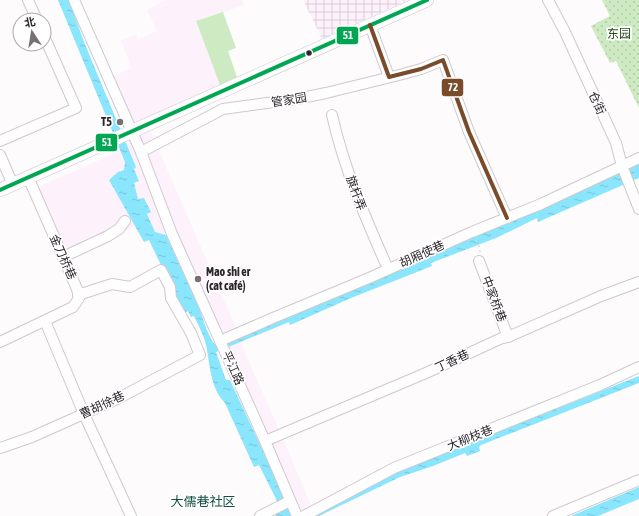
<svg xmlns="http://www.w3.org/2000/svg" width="639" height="516" font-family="'Asap Condensed','Noto Sans SC',sans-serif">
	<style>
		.built { fill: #fdf1fc }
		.industrial { fill: url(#industrial-grid) }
		.green { fill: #cdeac3 }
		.park { fill: url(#park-dots) }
		.water { fill: url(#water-ripples) }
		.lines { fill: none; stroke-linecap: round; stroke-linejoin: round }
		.minor-casing { stroke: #cec9cd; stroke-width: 12 }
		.major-casing { stroke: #cec9cd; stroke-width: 14 }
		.path { stroke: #dcdbdc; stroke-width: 1.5; stroke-dasharray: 2 3; stroke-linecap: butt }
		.minor { stroke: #fffeff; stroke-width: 10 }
		.major { stroke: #fffeff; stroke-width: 13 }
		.bus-1-casing { stroke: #fff; stroke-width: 7 }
		.bus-2-casing { stroke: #fff; stroke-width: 7 }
		.bus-1 { stroke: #00a651; stroke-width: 4 }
		.bus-2 { stroke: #7a4b2a; stroke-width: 4 }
		.bus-dot { fill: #2d252c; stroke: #fff; stroke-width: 1.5 }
		.poi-dot { fill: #767075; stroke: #fff; stroke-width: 1.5 }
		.labels { text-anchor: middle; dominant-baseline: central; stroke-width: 3.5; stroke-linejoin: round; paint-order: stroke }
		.park-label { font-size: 12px; fill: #264b17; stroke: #fff }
		.street-label { font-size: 12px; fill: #2d252c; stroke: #fff }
		.poi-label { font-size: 12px; font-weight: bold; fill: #2d252c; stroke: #fff; text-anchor: end }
		.neighbourhood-label { font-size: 13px; fill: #144d43; stroke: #fff }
		.line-badge { stroke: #fff; stroke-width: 1.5 }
		.badge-label { font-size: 11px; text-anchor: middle; font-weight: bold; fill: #fff }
	</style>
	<defs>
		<pattern id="industrial-grid" width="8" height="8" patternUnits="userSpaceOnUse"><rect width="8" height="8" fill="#fdf1fc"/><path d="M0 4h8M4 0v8" fill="none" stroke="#d9ced8"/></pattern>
		<pattern id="park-dots" width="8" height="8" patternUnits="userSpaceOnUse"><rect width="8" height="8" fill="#cdeac3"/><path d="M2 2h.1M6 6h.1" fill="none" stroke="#b0c9a8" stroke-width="1.8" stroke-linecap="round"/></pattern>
		<pattern id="water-ripples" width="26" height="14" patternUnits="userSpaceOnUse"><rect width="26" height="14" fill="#89e6fc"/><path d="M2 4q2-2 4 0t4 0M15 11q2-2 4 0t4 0" fill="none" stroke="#77c5d8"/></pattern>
	</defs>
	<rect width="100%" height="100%" fill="#fdfbfc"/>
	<!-- built -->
	<g class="built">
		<polygon points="166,0 242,0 244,5 196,22 220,85 142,120 134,121 129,116 111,77 132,68 121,41 136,34 138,40 157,31 147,10"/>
		<polygon points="150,130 238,332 240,342 280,431 312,508 300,516 181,240 155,232 147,214 144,198 138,199 134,183 139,181 134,168 136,167 125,141"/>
		<polygon points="120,151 125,162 124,170 109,180 135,226 66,261 36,188"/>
	</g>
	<!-- industrial -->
	<polygon class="industrial" points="303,0 408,0 322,39"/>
	<!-- green -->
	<polygon class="green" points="223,12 236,48 228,51 237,77 220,85 196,21"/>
	<!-- park -->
	<polygon class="park" points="602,0 639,0 639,108 616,61 610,63 591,26 610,16"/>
	<!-- water -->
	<g class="water">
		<path d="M58 0H69L84 42 136 167 134 169 139 181 134 183 138 199 144 198 151 212 147 214 155 232 166 235 200 310 206 328 212 341 216 345 542 209 570 196 585 188 639 164V178L538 222 537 218 496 238 431 263 432 266 351 298 290 325 289 322 216 352 226 380H230L237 395 293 516H276L275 514 282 511 259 465 254 467 225 403C210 388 210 364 206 345 204 335 198 325 194 316L191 317 188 311 184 313 149 240 144 242 109 180 118 172 124 170 125 162Z"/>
		<polygon points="639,376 639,383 481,445 479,447 480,451 467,456 465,453 433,466 400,477 319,516 313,516 405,466 490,435"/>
		<polygon points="639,487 639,499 598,516 571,516"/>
	</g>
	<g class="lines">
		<!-- minor casing -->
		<g class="minor-casing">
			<g id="minor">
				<polyline points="28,0 37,20"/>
				<polyline points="74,0 141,152 172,234 265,441 297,516"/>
				<polyline points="548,0 565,32 616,143 622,166 639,209"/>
				<polyline points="370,25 389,77"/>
				<path d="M332 115C344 169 366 219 388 269"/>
				<polyline points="0,141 76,108 44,36"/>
				<polyline points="141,152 223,109 297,99 326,93 403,74 421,69 443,60 469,132 507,218"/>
				<polyline points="0,155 13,185"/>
				<polyline points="63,257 108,236 119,229 125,221"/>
				<polyline points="479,261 508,337"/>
				<polyline points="45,321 84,414 131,516"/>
				<polyline points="220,341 273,318 369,278 472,232 541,204 639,158"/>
				<polyline points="0,342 73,307 79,298 77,289 28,177"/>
				<polyline points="265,441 426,373 502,338 508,337 601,296 639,282"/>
				<polyline points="0,448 32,437 117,399 200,355 191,333 171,298 170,287 161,270 130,287 112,284 78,295"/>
				<polyline points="260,516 290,501"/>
				<polyline points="304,516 394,468 600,385 639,367"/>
				<polyline points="553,516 639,480"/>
			</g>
		</g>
		<!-- major casing -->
		<g class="major-casing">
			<polyline id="major" points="0,190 427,0"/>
		</g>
		<!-- path -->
		<polyline class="path" points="476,241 480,248 480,252"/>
		<!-- minor -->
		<use href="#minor" class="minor"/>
		<!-- major -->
		<use href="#major" class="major"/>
		<!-- bus-1 casing -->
		<g class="bus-1-casing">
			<polyline id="bus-1" points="0,190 427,0"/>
		</g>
		<!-- bus-2 casing -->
		<g class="bus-2-casing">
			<polyline id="bus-2" points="370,25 389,77 421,69 443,60 469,132 507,218"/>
		</g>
		<!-- bus-1 -->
		<use href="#bus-1" class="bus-1"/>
		<!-- bus-2 -->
		<use href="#bus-2" class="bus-2"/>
	</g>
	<!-- markers -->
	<circle class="bus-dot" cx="309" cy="53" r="3.5"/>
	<g class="poi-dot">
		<circle cx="120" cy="122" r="4"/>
		<circle cx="198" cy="279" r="4"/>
	</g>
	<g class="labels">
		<!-- park labels -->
		<g class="park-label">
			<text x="619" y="34">东园</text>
		</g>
		<!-- street labels -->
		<g class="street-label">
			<text transform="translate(289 100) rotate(-9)">管家园</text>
			<text transform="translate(597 103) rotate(65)">仓街</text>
			<text transform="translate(356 193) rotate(70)">旗杆弄</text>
			<text transform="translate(422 254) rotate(-24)">胡厢使巷</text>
			<text transform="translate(63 257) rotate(66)">金刀桥巷</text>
			<text transform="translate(494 299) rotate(69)">中家桥巷</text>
			<text transform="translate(452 361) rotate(-25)">丁香巷</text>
			<text transform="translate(233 368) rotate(66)">平江路</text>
			<text transform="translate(102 405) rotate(-25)">曹胡徐巷</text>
			<text transform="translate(470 438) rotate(-22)">大柳枝巷</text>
		</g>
		<!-- poi labels -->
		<g class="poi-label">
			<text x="112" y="122">T5</text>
			<text x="206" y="272" text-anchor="start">Mao shi er<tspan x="206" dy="14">(cat café)</tspan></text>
		</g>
		<!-- neighbourhood labels -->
		<g class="neighbourhood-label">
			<text x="203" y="501">大儒巷社区</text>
		</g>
	</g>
	<g class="line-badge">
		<rect x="336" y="26" width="23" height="19" rx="4" fill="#00a651"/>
		<rect x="441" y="78" width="23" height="19" rx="4" fill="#7a4b2a"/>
		<rect x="95" y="133" width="23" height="19" rx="4" fill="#00a651"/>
	</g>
	<g class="badge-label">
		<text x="348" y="39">51</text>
		<text x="453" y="91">72</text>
		<text x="107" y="146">51</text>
	</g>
	<!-- north arrow -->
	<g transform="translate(32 32) rotate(348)"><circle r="19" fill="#ffffff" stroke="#aba8ab"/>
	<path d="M0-3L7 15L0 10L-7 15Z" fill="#767075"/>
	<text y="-6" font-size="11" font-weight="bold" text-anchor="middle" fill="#2d252c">北</text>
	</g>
</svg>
